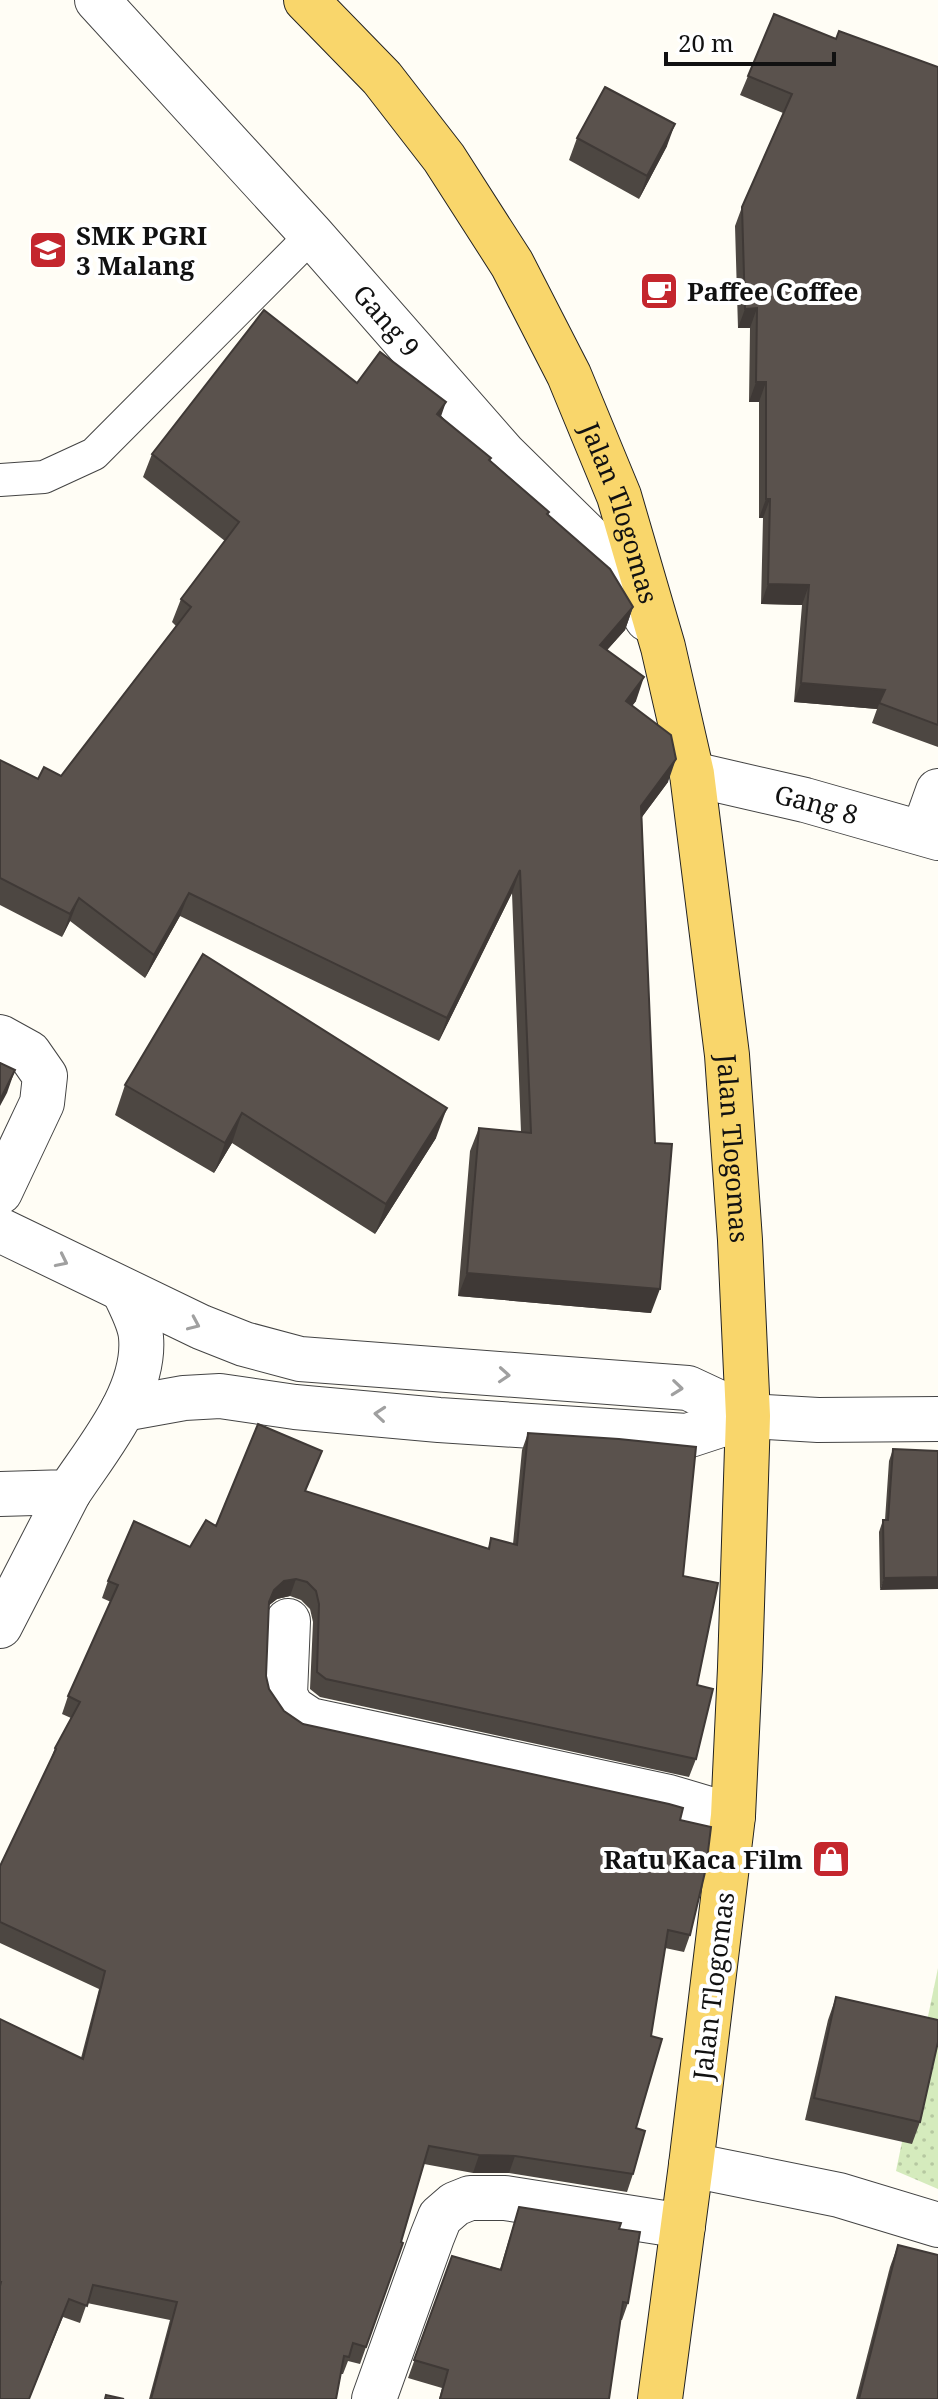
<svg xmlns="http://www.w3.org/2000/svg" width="938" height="2399" font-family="'Noto Serif',serif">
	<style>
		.grass { fill: url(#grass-dots) }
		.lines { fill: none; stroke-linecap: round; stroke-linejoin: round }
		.lane-casing { stroke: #444; stroke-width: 34 }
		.street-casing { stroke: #444; stroke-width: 46 }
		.primary-casing { stroke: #222; stroke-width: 46 }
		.lane { stroke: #fff; stroke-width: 32 }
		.street { stroke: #fff; stroke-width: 44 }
		.primary { stroke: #f9d66b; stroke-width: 44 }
		.wall { fill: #4d4742 }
		.shaded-wall { fill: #3f3936 }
		.building { fill: #5a524d; stroke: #3f3936; stroke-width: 2 }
		.oneway { stroke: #a0a0a0 }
		.labels { text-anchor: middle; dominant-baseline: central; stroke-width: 8; stroke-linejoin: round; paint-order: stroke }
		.poi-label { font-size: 26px; font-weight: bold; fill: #111; stroke: #fff; text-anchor: start }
		.street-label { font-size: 26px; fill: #111; stroke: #fff }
	</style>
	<defs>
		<pattern id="grass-dots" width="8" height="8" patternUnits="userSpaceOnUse" patternTransform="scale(2)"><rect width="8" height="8" fill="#d5ebbd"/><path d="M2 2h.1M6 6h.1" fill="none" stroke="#b6c8a1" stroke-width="1.8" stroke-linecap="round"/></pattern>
	</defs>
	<rect width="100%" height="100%" fill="#fffdf5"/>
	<!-- grass -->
	<polygon class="grass" points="938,1968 938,2189 896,2171"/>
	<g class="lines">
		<!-- lane casing -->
		<g class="lane-casing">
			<polyline id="lane" points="0,480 44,477 94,454 312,235"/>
		</g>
		<!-- street casing -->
		<g class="street-casing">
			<g id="street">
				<path id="s1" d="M97 0 312 235 504 454 611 559 647 619"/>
				<path id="s2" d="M692 774 805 800 938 838"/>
				<polyline points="923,833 938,791"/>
				<polyline points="0,1037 29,1053 45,1076 42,1103 0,1192"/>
				<polyline points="0,1230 201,1327 244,1344 300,1359 688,1388 748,1416"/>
				<polyline points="123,1409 184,1398 220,1396 295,1407 439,1420 687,1436 748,1416 818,1420 938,1419"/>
				<path d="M0 1494 69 1492C98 1448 146 1392 141 1337 140 1322 130 1305 124 1291"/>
				<polyline points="288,1621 285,1695 292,1708 310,1720 669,1797 733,1816"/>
				<polyline points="0,1626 69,1492"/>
				<polyline points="691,2165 839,2195 938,2225"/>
				<polyline points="374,2399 432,2237 440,2217 455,2204 470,2198 505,2198 683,2226"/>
			</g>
		</g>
		<!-- primary casing -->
		<g class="primary-casing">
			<g id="primary">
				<path id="s3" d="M306 0 382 78 444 158 512 264 569 375 619 496 663 647 692 774 727 1055 740 1240 748 1416 740 1668 733 1816 691 2165 660 2399"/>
			</g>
		</g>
		<!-- lane -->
		<use href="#lane" class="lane"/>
		<!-- street -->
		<use href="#street" class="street"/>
		<!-- primary -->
		<use href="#primary" class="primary"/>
	</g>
	<!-- wall -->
	<g class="wall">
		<polygon points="836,39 938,67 938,747 872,723 877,709 794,702 802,605 761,604 763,518 759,518 759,402 749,402 750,328 738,328 735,226 742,207 783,113 740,95 748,76"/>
		<polygon points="577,138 667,146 639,199 569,160"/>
		<polygon points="357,383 441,417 491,458 490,460 549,512 548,515 633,607 625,630 607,650 636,701 632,706 668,782 642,817 651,1313 458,1296 470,1151 479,1128 521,1132 512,893 439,1041 180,916 145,978 70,921 62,937 0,905 0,760 38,779 61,776 176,626 172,622 181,599 225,541 143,477 152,454"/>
		<polygon points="125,1085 436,1138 375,1234 232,1143 214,1173 115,1115"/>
		<polygon points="528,1433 683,1576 697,1685 696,1759 689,1777 320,1697 310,1689 313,1622 310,1609 301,1600 290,1596 277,1599 269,1605 266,1676 269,1689 284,1711 303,1724 680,1820 690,1935 684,1952 665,1948 636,2128 633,2174 627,2192 509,2173 473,2173 424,2164 401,2242 403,2243 360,2364 348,2361 343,2374 341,2374 336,2399 149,2399 170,2320 87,2303 80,2323 63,2317 29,2399 0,2399 0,2019 81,2058 99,1989 0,1943 0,1866 49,1764 55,1748 71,1718 62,1714 68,1696 111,1602 102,1598 108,1581 190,1547 216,1526 315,1468 305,1491 488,1549 491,1538 513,1544 522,1450"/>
		<polygon points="893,1449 938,1451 880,1590 879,1532 883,1520 885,1520 889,1461"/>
		<polygon points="836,1997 920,2122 912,2144 805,2120 828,2020"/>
		<polygon points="519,2207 619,2229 628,2303 622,2320 620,2320 609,2399 439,2399 442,2388 408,2378 452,2256 500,2269"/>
		<polygon points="898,2245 938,2399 856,2399 890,2267"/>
	</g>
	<!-- shaded-wall -->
	<g class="shaded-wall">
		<polygon points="675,124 667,146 639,199 647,176"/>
		<polygon points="757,308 750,328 738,328 745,309"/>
		<polygon points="756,382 766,382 759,402 749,402"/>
		<polygon points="446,402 438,425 437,414"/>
		<polygon points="766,499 770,499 763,518 759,518"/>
		<polygon points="768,584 809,585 802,605 761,604"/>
		<polygon points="633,607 625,630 591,668 600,645"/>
		<polygon points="644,677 636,701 617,724 626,701"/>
		<polygon points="801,683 885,690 877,709 794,702"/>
		<polygon points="676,759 668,782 633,829 641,806"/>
		<polygon points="520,870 512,893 439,1041 447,1018"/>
		<polygon points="189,893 180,916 145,978 154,955"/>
		<polygon points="79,898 70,921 62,937 70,914"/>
		<polygon points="15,1070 7,1093 0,1106 0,1100"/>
		<polygon points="447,1108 436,1138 375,1234 386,1204"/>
		<polygon points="242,1113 232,1143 214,1173 225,1143"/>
		<polygon points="467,1273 660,1289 651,1313 458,1296"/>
		<polygon points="938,1577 938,1589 880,1590 884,1578"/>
		<polygon points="296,1579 290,1596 277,1599 267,1607 274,1590 284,1581"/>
		<polygon points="479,2155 515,2156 509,2173 473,2173"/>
	</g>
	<!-- building -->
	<g class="building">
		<polygon points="774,14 836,39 839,31 938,67 938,725 879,703 885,690 801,683 809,585 768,584 770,499 766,499 766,382 756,382 757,308 745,309 742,207 792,94 748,76"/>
		<polygon points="605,87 675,124 647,176 577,138"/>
		<polygon points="264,310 357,383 380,352 446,402 437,414 491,458 489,460 549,512 547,514 610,569 633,607 600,645 644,677 626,701 671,735 676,759 641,806 655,1143 672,1144 660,1289 467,1273 479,1128 531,1133 520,870 447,1018 189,893 154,955 79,898 70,914 0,878 0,760 38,779 44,767 61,776 191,607 181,599 239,522 152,454"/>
		<polygon points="203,954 447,1108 386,1204 242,1113 225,1143 125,1085"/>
		<polygon points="0,1063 15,1070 0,1100"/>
		<polygon points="258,1424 322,1451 305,1491 489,1549 491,1538 517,1545 528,1433 619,1439 696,1447 683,1576 718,1583 697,1685 713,1689 696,1759 326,1679 317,1672 319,1604 316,1591 307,1582 296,1579 284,1581 274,1590 269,1602 266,1676 269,1689 284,1711 303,1724 669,1804 683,1808 680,1820 711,1827 706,1868 690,1935 668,1930 651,2036 662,2039 636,2128 645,2131 633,2174 515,2156 479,2155 429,2146 401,2242 403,2243 366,2347 353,2343 349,2357 344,2356 336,2399 151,2399 177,2302 93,2285 87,2306 69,2299 29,2399 0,2399 0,2286 1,2282 0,2282 0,2019 83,2059 105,1971 0,1922 0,1866 56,1749 55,1748 80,1702 68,1696 118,1585 108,1581 134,1521 190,1547 206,1520 216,1526"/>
		<polygon points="893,1449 938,1451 938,1577 884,1578 883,1520 888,1520"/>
		<polygon points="836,1997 938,2020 938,2042 920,2122 814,2098"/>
		<polygon points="519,2207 621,2223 619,2229 640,2232 628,2303 623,2302 609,2399 440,2399 448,2370 414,2360 452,2256 501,2270"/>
		<polygon points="898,2245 938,2255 938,2399 859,2399"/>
		<polygon points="106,2395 124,2399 105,2399"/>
	</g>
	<!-- one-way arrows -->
	<defs><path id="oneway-chevron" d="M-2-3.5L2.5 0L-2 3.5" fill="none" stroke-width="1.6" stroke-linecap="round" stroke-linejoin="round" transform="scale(2)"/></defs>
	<g class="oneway">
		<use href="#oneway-chevron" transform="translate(62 1261) rotate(26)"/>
		<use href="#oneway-chevron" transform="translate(194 1324) rotate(24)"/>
		<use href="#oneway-chevron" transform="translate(504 1375) rotate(4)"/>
		<use href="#oneway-chevron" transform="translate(677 1388) rotate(6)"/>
		<use href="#oneway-chevron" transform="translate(380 1414) rotate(-175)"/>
	</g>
	<!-- icons -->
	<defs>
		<g id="school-square" transform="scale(2)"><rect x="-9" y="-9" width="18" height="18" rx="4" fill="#c4262e" stroke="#fff"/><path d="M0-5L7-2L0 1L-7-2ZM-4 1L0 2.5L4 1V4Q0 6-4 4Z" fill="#fff"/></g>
		<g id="cafe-square" transform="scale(2)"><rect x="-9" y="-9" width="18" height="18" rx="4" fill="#c4262e" stroke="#fff"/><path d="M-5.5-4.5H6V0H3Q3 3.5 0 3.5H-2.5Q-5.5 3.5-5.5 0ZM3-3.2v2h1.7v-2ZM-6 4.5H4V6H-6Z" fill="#fff"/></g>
		<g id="shop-square" transform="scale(2)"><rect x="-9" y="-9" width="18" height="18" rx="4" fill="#c4262e" stroke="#fff"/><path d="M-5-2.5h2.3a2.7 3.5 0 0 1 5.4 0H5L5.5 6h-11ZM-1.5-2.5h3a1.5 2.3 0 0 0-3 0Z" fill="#fff"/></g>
	</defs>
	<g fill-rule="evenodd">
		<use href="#school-square" x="48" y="250"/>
		<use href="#cafe-square" x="659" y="291"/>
		<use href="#shop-square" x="831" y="1859"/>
	</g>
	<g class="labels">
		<!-- poi labels -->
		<g class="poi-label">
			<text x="76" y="235">SMK PGRI<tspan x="76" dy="30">3 Malang</tspan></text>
			<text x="687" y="291">Paffee Coffee</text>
			<text x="803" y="1859" text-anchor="end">Ratu Kaca Film</text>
		</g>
		<!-- street labels -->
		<g class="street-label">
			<text stroke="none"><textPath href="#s1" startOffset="432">Gang 9</textPath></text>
			<text stroke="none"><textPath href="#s3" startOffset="608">Jalan Tlogomas</textPath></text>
			<text stroke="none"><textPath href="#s2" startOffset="128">Gang 8</textPath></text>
			<text stroke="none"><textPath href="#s3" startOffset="1256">Jalan Tlogomas</textPath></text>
			<text transform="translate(713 1986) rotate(-83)">Jalan Tlogomas</text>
		</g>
	</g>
	<!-- scale -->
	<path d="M666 52v12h168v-12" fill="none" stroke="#111111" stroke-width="4"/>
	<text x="678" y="52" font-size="24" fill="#111111" stroke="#ffffff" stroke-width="6" paint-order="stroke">20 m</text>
</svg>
